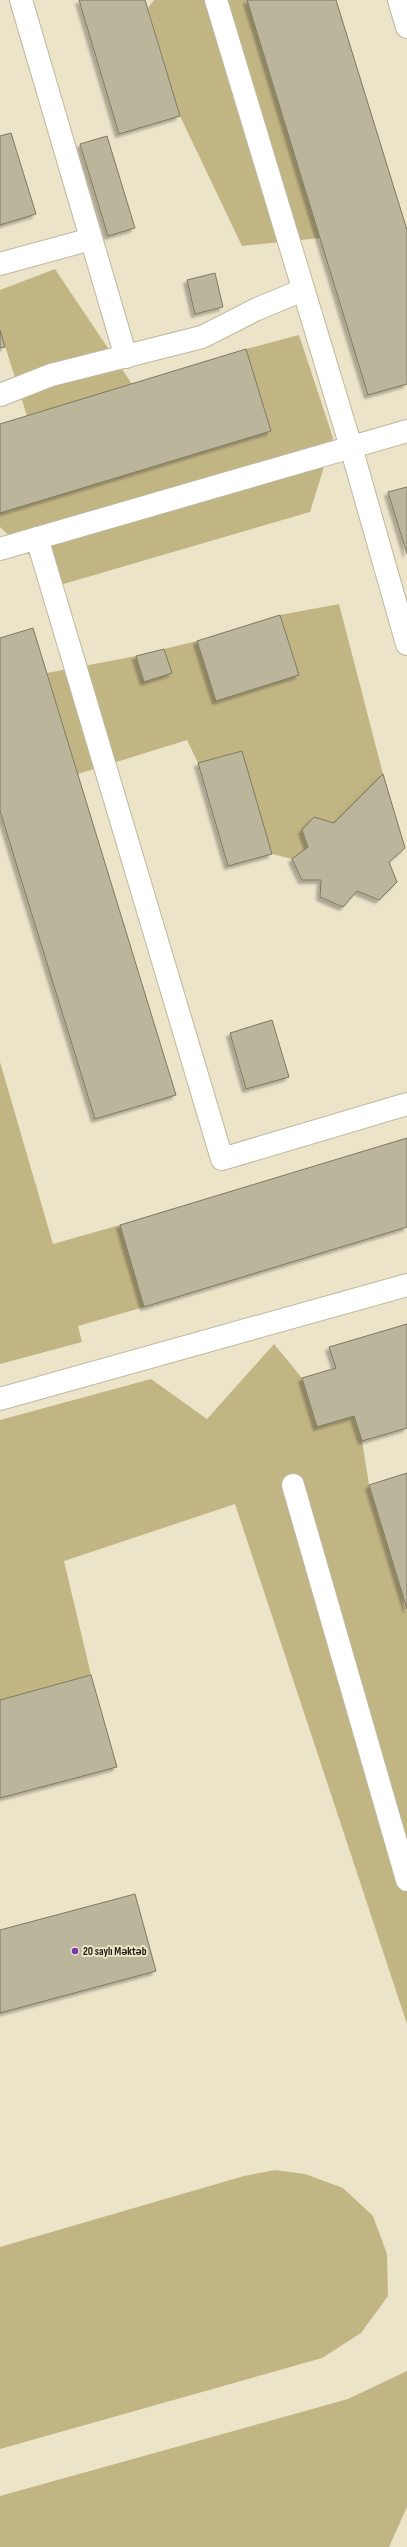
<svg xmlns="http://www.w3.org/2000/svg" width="407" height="2547" font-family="'Sofia Sans Condensed',sans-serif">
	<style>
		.green { fill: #c2b584 }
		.building { fill: #bbb59b; stroke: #7e7860; filter: url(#shadow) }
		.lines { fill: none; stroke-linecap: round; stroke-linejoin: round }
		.minor-casing { stroke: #bfb89f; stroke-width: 24 }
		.minor { stroke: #fff; stroke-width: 22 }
		.poi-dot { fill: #7638ad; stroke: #ebe4c9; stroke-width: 1.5 }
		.labels { text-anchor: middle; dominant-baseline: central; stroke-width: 4; stroke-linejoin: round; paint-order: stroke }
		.poi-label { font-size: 11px; font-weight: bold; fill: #1d1a11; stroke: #ebe4c9; text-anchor: start }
	</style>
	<defs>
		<filter id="shadow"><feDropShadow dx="-3.5" dy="3.5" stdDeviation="1" flood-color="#0004"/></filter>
	</defs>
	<rect width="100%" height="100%" fill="#ebe4c9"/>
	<!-- green -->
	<g class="green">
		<polygon points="154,0 247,0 320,238 242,246 180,116 148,8"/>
		<polygon points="55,269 132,384 27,416 0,330 0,290"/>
		<polygon points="299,335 333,438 310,512 60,585 0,527 0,513 271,431 246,349"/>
		<polygon points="339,604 383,774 334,823 314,817 302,830 308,847 292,859 272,854 242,751 198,763 187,740 78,774 47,673 136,656 145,681 172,673 164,649 197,641 216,701 299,675 280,615"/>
		<polygon points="0,1062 53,1244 120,1225 144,1307 78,1326 82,1342 0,1364"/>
		<polygon points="274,1344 302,1378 317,1427 354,1416 362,1441 369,1485 407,1609 407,2024 235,1504 64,1561 91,1675 0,1700 0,1420 151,1379 207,1419"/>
		<polygon points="275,2170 305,2174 343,2188 373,2216 387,2254 388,2296 361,2333 322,2358 0,2449 0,2247 244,2176"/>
		<polygon points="407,2371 407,2507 389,2547 0,2547 0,2496 348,2399"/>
	</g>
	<!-- building -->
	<g class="building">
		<polygon points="79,0 145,0 180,116 119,134"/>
		<polygon points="247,0 336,0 407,230 407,384 368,395"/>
		<polygon points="11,133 36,214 0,225 0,136"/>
		<polygon points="107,136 135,228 108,236 80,144"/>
		<polygon points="215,273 223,307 195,314 187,280"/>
		<polygon points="0,330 5,347 0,348"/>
		<polygon points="246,349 271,431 0,513 0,424"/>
		<polygon points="407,487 407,554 388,492"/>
		<polygon points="280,615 299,675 216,701 197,641"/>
		<polygon points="33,628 176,1095 95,1119 0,811 0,638"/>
		<polygon points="164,649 172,673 144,682 136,656"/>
		<polygon points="242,751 272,854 228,866 198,763"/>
		<polygon points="383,774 405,848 389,862 397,882 379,900 357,891 343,907 320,897 321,880 302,880 292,859 308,847 302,830 314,817 334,823"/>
		<polygon points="272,1020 289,1077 246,1089 230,1033"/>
		<polygon points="407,1138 407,1227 144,1307 120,1225"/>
		<polygon points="407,1324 407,1428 362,1441 354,1416 317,1427 302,1378 336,1368 329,1347"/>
		<polygon points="407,1473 407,1609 369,1485"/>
		<polygon points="91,1675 117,1767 0,1798 0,1700"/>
		<polygon points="135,1894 156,1971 0,2013 0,1930"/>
	</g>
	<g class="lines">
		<!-- minor casing -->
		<g class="minor-casing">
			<g id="minor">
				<polyline points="21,0 126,357"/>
				<polyline points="216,0 351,447 407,644"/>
				<polyline points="399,0 407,27"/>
				<polyline points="0,264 91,239"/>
				<polyline points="0,395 51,375 202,337 257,309 303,290"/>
				<polyline points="37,538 222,1159 407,1104"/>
				<polyline points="0,549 407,431"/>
				<polyline points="0,1399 407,1285"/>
				<polyline points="293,1485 407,1880"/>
			</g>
		</g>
		<!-- minor -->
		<use href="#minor" class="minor"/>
	</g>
	<!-- markers -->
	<circle class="poi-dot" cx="75" cy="1951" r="4"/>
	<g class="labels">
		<!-- poi labels -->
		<g class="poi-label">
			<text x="83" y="1951">20 saylı Məktəb</text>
		</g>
	</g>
</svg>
